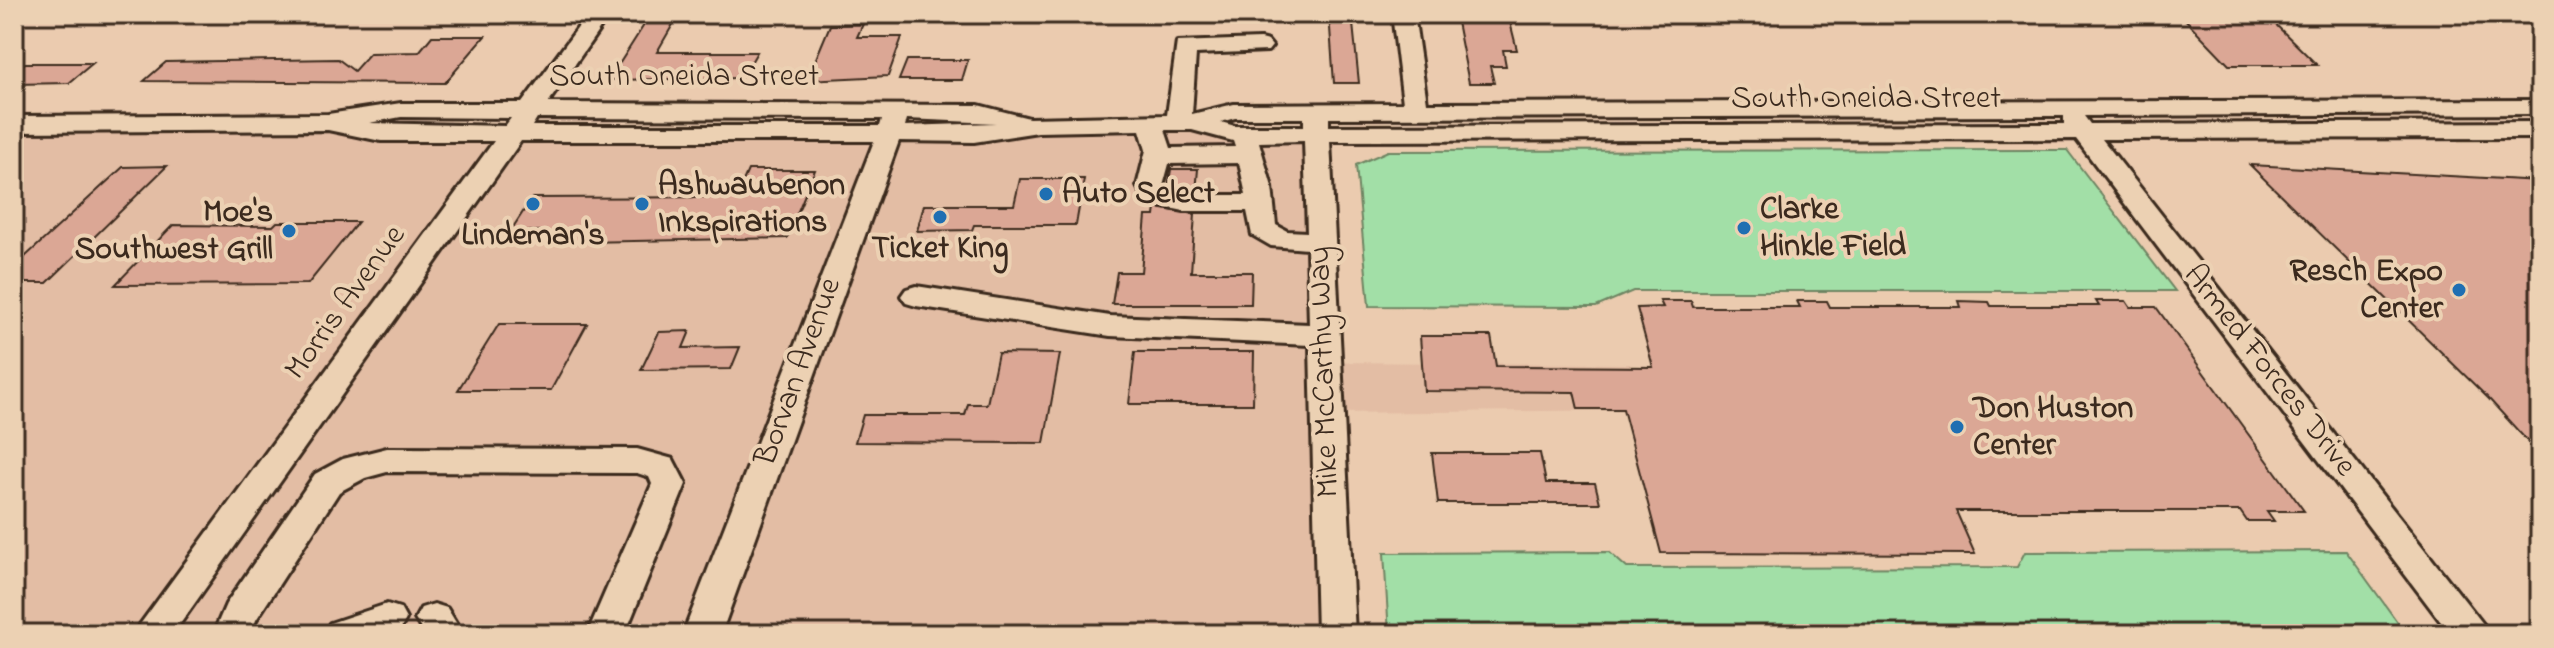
<svg xmlns="http://www.w3.org/2000/svg" width="2554" height="648" font-family="'Indie Flower',sans-serif">
	<style>
		.built { fill: #e3bda4 }
		.green { fill: #a2dfa7; stroke: #6e8462; stroke-width: 2 }
		.building { fill: #dba795; stroke: #3b2a1e; stroke-width: 2 }
		.lines { fill: none; stroke-linecap: round; stroke-linejoin: round }
		.minor-casing { stroke: #3b2a1e; stroke-width: 6 }
		.minor { fill: #ecd1b3; fill-rule: evenodd }
		.poi-dot { fill: #1f6fb2; stroke: #ecd1b3; stroke-width: 3 }
		.labels { text-anchor: middle; dominant-baseline: central; stroke-width: 8; stroke-linejoin: round; paint-order: stroke }
		.street-label { font-size: 32px; fill: #3b2a1e; stroke: #ecd1b3 }
		.poi-label { font-size: 32px; font-weight: bold; fill: #3b2a1e; stroke: #ecd1b3; text-anchor: start }
	</style>
	<rect width="100%" height="100%" fill="#ebcbaf"/>
	<filter id="ink" filterUnits="userSpaceOnUse"><feTurbulence type="fractalNoise" baseFrequency=".0125" numOctaves="2"/><feDisplacementMap in="SourceGraphic" scale="16" xChannelSelector="R" yChannelSelector="G"/><feConvolveMatrix kernelMatrix="1 2 1 2 8 2 1 2 1" color-interpolation-filters="sRGB"/></filter>
	<g filter="url(#ink)">
		<!-- built -->
		<polygon class="built" points="14,124 546,134 1038,124 1316,134 1325,362 1630,364 1644,410 1327,413 1336,634 14,634"/>
		<!-- green -->
		<g class="green">
			<polygon points="2067,150 2175,291 1633,291 1596,307 1369,306 1356,165 1388,151"/>
			<polygon points="2346,551 2406,634 1389,634 1384,553 1609,552 1627,568 2017,567 2025,552"/>
		</g>
		<!-- building -->
		<g class="building">
			<polygon points="651,14 679,14 657,52 757,52 742,78 609,80"/>
			<polygon points="1329,14 1352,14 1359,83 1334,83"/>
			<polygon points="1479,14 1508,14 1517,50 1503,50 1506,66 1490,66 1494,83 1469,83 1457,22 1481,21"/>
			<polygon points="2180,14 2265,14 2317,65 2229,65"/>
			<polygon points="863,24 857,37 902,37 888,76 807,80 830,25"/>
			<polygon points="432,36 485,36 445,83 144,81 166,62 338,59 354,71 370,53 419,52"/>
			<polygon points="907,60 968,60 962,80 899,80"/>
			<polygon points="25,63 93,63 69,83 14,84 14,72"/>
			<polygon points="2250,165 2540,181 2540,455 2489,399"/>
			<polygon points="167,166 47,283 14,283 14,267 123,167"/>
			<polygon points="1171,169 1198,169 1196,192 1168,188"/>
			<polygon points="748,170 815,170 787,238 533,243 540,231 510,232 532,198 736,197"/>
			<polygon points="1020,179 1084,179 1076,225 974,225 972,230 917,231 924,205 1014,205"/>
			<polygon points="1156,208 1195,214 1191,272 1252,272 1251,304 1112,304 1117,272 1141,272 1146,216 1155,216"/>
			<polygon points="277,222 358,222 308,284 115,285 173,225 273,226"/>
			<polygon points="1660,301 1691,301 1693,307 1800,307 1797,301 1827,301 1830,307 1961,307 1959,301 1989,302 1991,306 2099,306 2096,301 2126,301 2130,307 2156,307 2304,511 2267,511 2274,521 2247,521 2240,511 1956,511 1975,554 1661,553 1623,409 1578,409 1574,392 1424,391 1420,336 1491,336 1496,366 1653,367 1637,308 1663,307"/>
			<polygon points="499,324 587,324 551,390 458,390"/>
			<polygon points="690,331 683,348 740,347 731,369 641,370 659,332"/>
			<polygon points="1135,352 1254,352 1253,404 1129,404"/>
			<polygon points="998,353 1060,354 1044,443 855,442 863,415 965,415 968,404 987,404"/>
			<polygon points="1432,453 1540,453 1546,483 1595,483 1600,503 1438,503"/>
		</g>
		<g class="lines">
			<!-- minor casing -->
			<g class="minor-casing">
				<g id="minor">
					<path d="M588 14H610L548 103 978 105 1029 118 1167 115 1177 42 1260 39 1268 41 1272 46 1268 51 1196 54 1192 114 1234 104 1403 103 1392 14H1414L1427 103 2540 100V114L2084 116 2090 124 2540 122V138L2102 139 2491 634H2450L2076 139 1330 141 1355 634H1317L1310 345 1110 336 916 306 906 303 901 296 906 289 916 286 1110 316 1309 324 1307 249 1271 246 1252 235 1247 211H1184L1146 203 1137 186 1146 150 1140 130 1038 132 974 142 899 141 721 634H683L874 141H521L173 634H133L494 141H381L328 130 14 132V116L328 114 401 103H522ZM2064 116V124L1329 126V118ZM401 117 511 118 505 126 369 123ZM537 118 882 119 880 126H532ZM1235 118H1304V126H1235L1221 122ZM907 119 996 123 905 126ZM1165 130H1192L1233 141 1235 147 1171 148ZM1304 141 1307 232 1287 231 1276 225 1272 187 1259 142ZM1239 163 1246 195H1184L1166 191 1163 186 1169 164Z"/>
					<polygon points="387,448 637,449 673,459 686,484 625,634 587,634 652,484 649,477 637,473 387,472 365,478 339,492 256,620 251,634 213,634 226,604 315,474 343,459"/>
					<polygon points="387,604 400,608 406,619 400,630 388,634 324,634 330,623"/>
					<polygon points="434,604 447,608 463,634 424,634 415,619 421,608"/>
				</g>
			</g>
			<!-- minor -->
			<use href="#minor" class="minor"/>
		</g>
	</g>
	<!-- markers -->
	<g class="poi-dot">
		<circle cx="1046" cy="194" r="8"/>
		<circle cx="533" cy="204" r="8"/>
		<circle cx="642" cy="204" r="8"/>
		<circle cx="940" cy="217" r="8"/>
		<circle cx="1744" cy="228" r="8"/>
		<circle cx="289" cy="231" r="8"/>
		<circle cx="2459" cy="290" r="8"/>
		<circle cx="1957" cy="427" r="8"/>
	</g>
	<g class="labels">
		<!-- street labels -->
		<g class="street-label">
			<text x="684" y="77">South Oneida Street</text>
			<text x="1866" y="99">South Oneida Street</text>
			<text transform="translate(346 303) rotate(-54)">Morris Avenue</text>
			<text transform="translate(2269 371) rotate(52)">Armed Forces Drive</text>
			<text transform="translate(799 372) rotate(-70)">Borvan Avenue</text>
			<text transform="translate(1325 372) rotate(-92)">Mike McCarthy Way</text>
		</g>
		<!-- poi labels -->
		<g class="poi-label">
			<text x="658" y="186">Ashwaubenon<tspan x="658" dy="37">Inkspirations</tspan></text>
			<text x="1062" y="194">Auto Select</text>
			<text x="1760" y="210">Clarke<tspan x="1760" dy="37">Hinkle Field</tspan></text>
			<text x="273" y="213" text-anchor="end">Moe's<tspan x="273" dy="37">Southwest Grill</tspan></text>
			<text x="533" y="236" text-anchor="middle">Lindeman's</text>
			<text x="940" y="249" text-anchor="middle">Ticket King</text>
			<text x="2443" y="272" text-anchor="end">Resch Expo<tspan x="2443" dy="37">Center</tspan></text>
			<text x="1973" y="409">Don Huston<tspan x="1973" dy="37">Center</tspan></text>
		</g>
	</g>
	<!-- margin -->
	<rect width="2554" height="648" fill="none" stroke="#ecd1b3" stroke-width="48"/>
	<rect x="24" y="24" width="2506" height="600" fill="none" stroke="#3b2a1e" stroke-width="3" filter="url(#ink)"/>
</svg>
